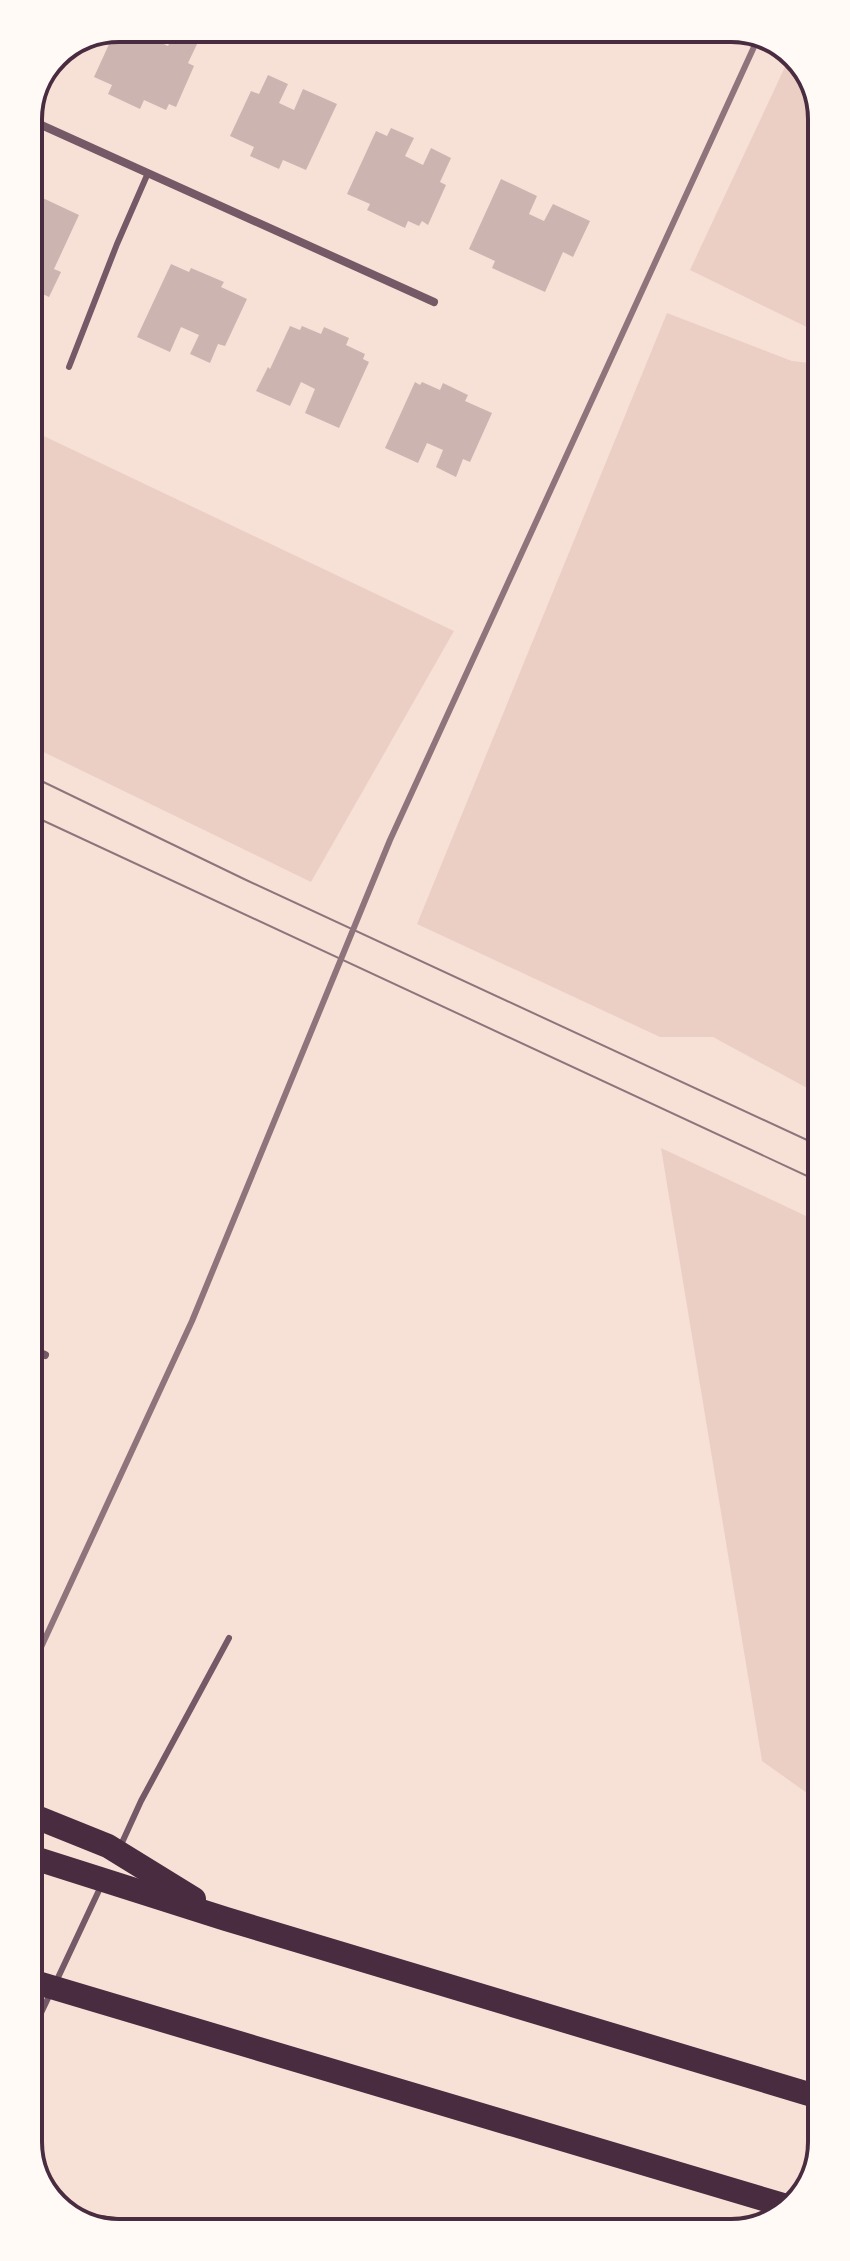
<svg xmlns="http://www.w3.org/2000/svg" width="850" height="2261" font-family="Poppins,sans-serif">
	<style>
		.green { fill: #ebcfc5 }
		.building { fill: #ccb4b1 }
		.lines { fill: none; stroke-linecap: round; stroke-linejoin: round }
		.service { stroke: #755966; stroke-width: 6 }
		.minor { stroke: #755966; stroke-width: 8 }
		.secondary { stroke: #4a2c40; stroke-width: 16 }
		.motorway { stroke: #4a2c40; stroke-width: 24 }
		.tram { stroke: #8f747c; stroke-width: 2 }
		.rail { stroke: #8f747c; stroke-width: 6 }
		.rim { fill: none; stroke: #4a2c40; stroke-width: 4 }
	</style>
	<rect width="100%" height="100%" fill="#f7e1d7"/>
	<!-- green -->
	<g class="green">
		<polygon points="791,54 819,95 819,333 690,270"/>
		<polygon points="667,313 792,361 819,364 820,1095 713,1037 660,1037 417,924"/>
		<polygon points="29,429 454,631 311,882 29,745"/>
		<polygon points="661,1148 821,1223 821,1803 762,1761"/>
	</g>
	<!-- building -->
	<g class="building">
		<polygon points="119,28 156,28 151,38 168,46 175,31 198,42 188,63 194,66 176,107 169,104 166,110 144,100 140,109 108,94 112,85 94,77 116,29"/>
		<polygon points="268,75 288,84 279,103 294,110 303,89 337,104 306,170 283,160 279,169 250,156 254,147 230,136 251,91 259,94"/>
		<polygon points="391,128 414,138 405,156 423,165 431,148 451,158 440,182 446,185 428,225 422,221 419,226 408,221 405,228 367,210 370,204 347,194 376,131 387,136"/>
		<polygon points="501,179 537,196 529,214 544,221 553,204 590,221 573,257 563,252 545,292 492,268 495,261 469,249"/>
		<polygon points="32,193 79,215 54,269 61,272 49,297 28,287 28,201"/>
		<polygon points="171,264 189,272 191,268 224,282 221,287 247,299 225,346 218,344 210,363 190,354 199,335 181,327 170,352 137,337"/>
		<polygon points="290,326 300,330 302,326 321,334 324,327 349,338 346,345 365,354 363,359 369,362 339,428 305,413 315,389 301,382 290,406 256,391 268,367 270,369"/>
		<polygon points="415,382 420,385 422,382 440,390 443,383 468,395 465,401 492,413 470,462 463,459 456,477 436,467 443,450 427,443 418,463 385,448"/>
	</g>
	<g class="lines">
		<!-- service -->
		<g class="service">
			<polyline points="69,367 117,244 148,173"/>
			<polyline points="120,1847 141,1801 229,1638"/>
			<polyline points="55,1984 101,1886"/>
			<polyline points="31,2034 50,1994"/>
		</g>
		<!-- minor -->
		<g class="minor">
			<polyline points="28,119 434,302"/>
			<polyline points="30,1349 45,1355"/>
		</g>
		<!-- secondary -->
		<polyline class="secondary" points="82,2221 174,2232"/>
		<!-- motorway -->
		<g class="motorway">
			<polyline points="31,1815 108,1846 194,1899"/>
			<polyline points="31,1857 226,1919 822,2098"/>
			<polyline points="31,1981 790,2207"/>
		</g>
		<!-- tram -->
		<g class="tram">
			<polyline points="29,775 244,879 820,1146"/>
			<polyline points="29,814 820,1182"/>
		</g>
		<!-- rail -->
		<polyline class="rail" points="30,1671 192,1321 390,840 759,36"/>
	</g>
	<!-- crop -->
	<path d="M0 0H850V2261H0ZM119 42H731A77 77 0 0 1 808 119V2142A77 77 0 0 1 731 2219H119A77 77 0 0 1 42 2142V119A77 77 0 0 1 119 42Z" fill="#fffaf5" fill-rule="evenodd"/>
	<path class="rim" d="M119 42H731A77 77 0 0 1 808 119V2142A77 77 0 0 1 731 2219H119A77 77 0 0 1 42 2142V119A77 77 0 0 1 119 42Z"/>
</svg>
